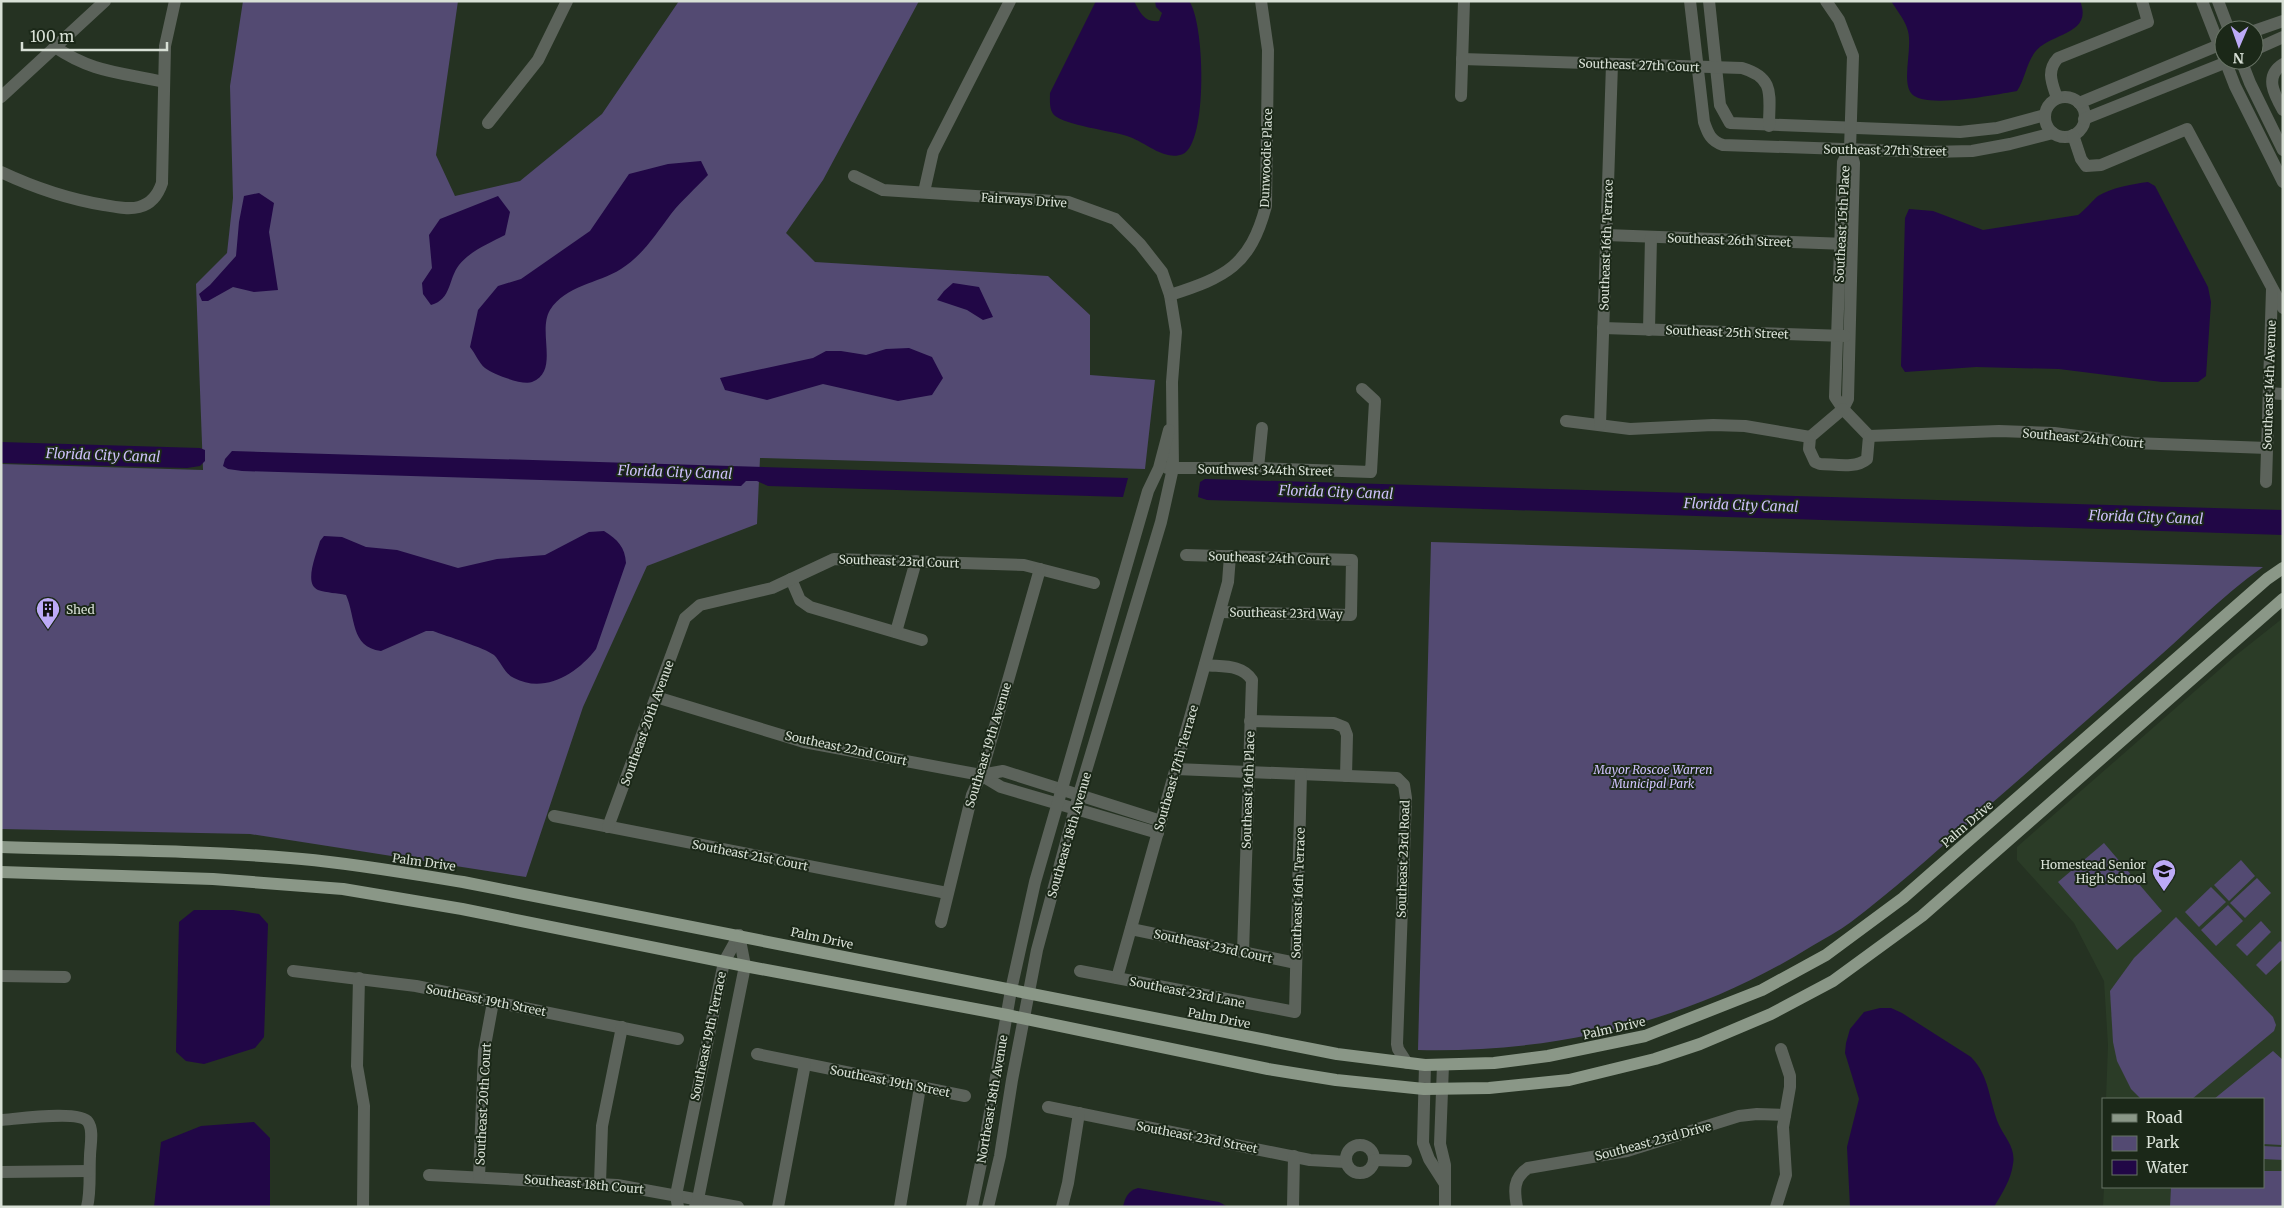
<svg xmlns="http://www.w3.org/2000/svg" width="2284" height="1208" font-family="Merriweather,serif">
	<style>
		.built { fill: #2b3c27 }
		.green { fill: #534a72 }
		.water { fill: #210746 }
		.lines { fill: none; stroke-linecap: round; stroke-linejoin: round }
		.minor { stroke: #5c635b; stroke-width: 12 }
		.major { stroke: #8a9787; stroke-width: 12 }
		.labels { text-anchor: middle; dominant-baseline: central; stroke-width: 4; stroke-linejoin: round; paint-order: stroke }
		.street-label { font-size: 12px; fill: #d8e0d6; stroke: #1b2818 }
		.poi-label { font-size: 12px; fill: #d8e0d6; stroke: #1b2818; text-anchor: start }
		.park-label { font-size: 12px; font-style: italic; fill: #d0c3fe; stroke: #1b2818 }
		.water-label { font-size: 14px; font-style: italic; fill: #cdc0fb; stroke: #1b2818 }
	</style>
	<rect width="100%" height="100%" fill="#253222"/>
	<!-- built -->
	<polygon class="built" points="2283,618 2283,1207 2103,1207 2104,1187 2263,1187 2263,1099 2106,1099 2108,1045 2104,981 2074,923 2017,860 2017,847 2235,656"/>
	<!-- green -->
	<g class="green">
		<polygon points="243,1 458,1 436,155 455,196 520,181 602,114 679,1 919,1 823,180 786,233 815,262 1048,276 1090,315 1090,375 1155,380 1145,469 760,458 757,524 647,566 583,707 526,877 250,834 1,829 1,464 203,470 196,284 227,253 233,198 230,86"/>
		<path d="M1431 542 2263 567C2220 597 2185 635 2145 669 2087 720 2029 771 1970 822 1931 856 1892 891 1851 922 1839 931 1825 938 1812 946 1692 1021 1559 1053 1418 1050Z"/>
		<polygon points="2104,843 2162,911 2117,950 2058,882"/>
		<polygon points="2241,860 2255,876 2229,901 2214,885"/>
		<polygon points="2257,878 2271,893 2245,918 2230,903"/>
		<polygon points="2211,887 2226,902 2199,927 2185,912"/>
		<polygon points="2228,905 2243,921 2216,946 2201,930"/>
		<polygon points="2176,917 2273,1017 2276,1025 2274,1031 2192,1099 2141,1099 2131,1089 2117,1061 2113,1042 2110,991 2134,958"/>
		<polygon points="2261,921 2271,932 2247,956 2236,945"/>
		<polygon points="2280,941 2283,943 2283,959 2266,975 2256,965"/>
		<polygon points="2273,1051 2283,1060 2281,1145 2263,1144 2263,1099 2214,1099"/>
		<polygon points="2263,1146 2283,1147 2283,1160 2263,1159"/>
		<polygon points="2263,1171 2283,1171 2283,1207 2170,1207 2171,1187 2263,1187"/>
	</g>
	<!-- water -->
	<g class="water">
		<path d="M1096 1H1134C1140 13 1145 23 1159 21L1162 13 1156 7 1155 1H1189C1205 22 1208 143 1183 154 1165 162 1144 141 1127 136 1112 131 1064 125 1054 115 1049 109 1050 101 1050 93Z"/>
		<path d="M1891 1H2080C2094 35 2049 33 2035 52 2026 64 2025 79 2017 91 1998 94 1923 110 1911 93 1901 79 1914 45 1907 28 1904 19 1896 9 1891 1Z"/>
		<path d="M701 161 708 175C696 188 682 200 671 214 656 234 643 255 621 269 597 284 566 285 550 310 537 332 560 371 532 382 523 386 493 374 485 368 479 363 475 353 470 347L478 310 498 286 521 279 590 231 629 174 668 164Z"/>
		<path d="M2148 182 2155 186 2208 287 2211 302 2206 376 2198 382H2162L2059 369 1976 367 1905 372 1901 366 1905 218 1909 209 1933 211 1983 230 2078 215C2084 211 2094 199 2098 196 2111 188 2132 184 2148 182Z"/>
		<polygon points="259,193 274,203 269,232 278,290 254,292 233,287 208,301 202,301 199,294 210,285 236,256 239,222 244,196"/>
		<path d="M498 196 510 212 505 235C490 243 470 251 459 265 448 279 452 299 431 305L423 294 422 283 432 268 429 235 440 219Z"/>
		<polygon points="953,283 979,287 993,317 983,320 967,310 937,300 944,291"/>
		<polygon points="909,348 932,357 943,378 932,395 898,401 823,384 767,400 725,390 720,378 813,358 826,351 841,351 866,355 886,349"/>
		<polygon points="1,442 200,448 205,450 205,461 200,466 187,468 1,463"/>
		<polygon points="232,451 1128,478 1123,497 768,486 757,481 746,481 741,486 242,471 228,469 223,466 225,459"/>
		<polygon points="1205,479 2283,510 2283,535 1207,500 1198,497 1200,482"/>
		<path d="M604 531C618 540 625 547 626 563L596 649C577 674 544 694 514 678 504 673 501 662 494 655 485 648 446 636 433 631H426L381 651C350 647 356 617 346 595 337 593 327 593 318 590 303 584 317 553 320 541L324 536 342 537 366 547 397 550 458 568 497 559 545 555 589 532Z"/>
		<polygon points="194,910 233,910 259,914 268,924 264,1037 255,1048 204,1064 186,1061 176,1052 179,922"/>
		<path d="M1880 1008H1891L1902 1013 1971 1057C1990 1076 1989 1102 1999 1125 2005 1138 2016 1148 2013 1164 2011 1180 2002 1193 1994 1207H1850L1847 1147 1859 1099 1845 1053 1846 1043 1850 1029 1864 1012Z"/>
		<polygon points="254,1122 270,1138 270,1207 154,1207 161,1142 201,1126"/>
		<path d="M1138 1188 1219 1202 1228 1207H1123C1125 1197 1128 1191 1138 1188Z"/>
	</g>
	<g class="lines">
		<!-- minor -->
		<g class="minor">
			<path d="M1690 1 1704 122C1708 134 1711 141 1723 145L1930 152 1972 151 2010 144 2053 133"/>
			<polyline points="1709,1 1720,105 1730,123 1960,132 1997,128 2045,115"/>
			<polyline points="1826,1 1839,20 1853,56 1850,149 1854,163 1848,399 1843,409 1835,397 1843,162 1850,149"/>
			<polyline points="2202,1 2235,86 2283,182"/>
			<polyline points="2218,1 2229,30"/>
			<polyline points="2254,31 2283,21"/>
			<path d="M55 47C93 73 121 72 164 82"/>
			<polyline points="2254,50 2283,37"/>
			<path d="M1462 59 1742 68C1776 78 1769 96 1769 126"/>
			<polyline points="2241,60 2250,83 2283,150"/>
			<path d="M2283 64C2264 76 2274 94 2283 110"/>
			<polyline points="1461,96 1464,1"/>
			<polyline points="1,97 105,1"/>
			<circle cx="2065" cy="117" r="20"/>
			<path d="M2057 98C2052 83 2046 71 2058 58L2148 22 2142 1"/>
			<polyline points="2079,103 2224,43"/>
			<polyline points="2084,119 2232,60"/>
			<polyline points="488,123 538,60 567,1"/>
			<polyline points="2073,135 2081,159 2086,166 2101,165 2187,129 2283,308"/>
			<path d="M1 172C35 188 68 199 104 205 116 207 128 210 139 207 151 204 158 195 162 183L165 46 175 1"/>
			<polyline points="854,176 883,190 1068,202 1115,219 1140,244 1162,272 1170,295 1176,332 1172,382 1173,468 1161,522 1079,794 1037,950 1012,1080 1000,1156 988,1207"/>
			<polyline points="924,192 933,152 1010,1"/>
			<polyline points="1606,235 1847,244"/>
			<path d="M1170 295C1226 277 1250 266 1266 206L1268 50 1261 1"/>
			<polyline points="1603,328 1845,336"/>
			<polyline points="1649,330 1651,237"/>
			<polyline points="2269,393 2283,394"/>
			<path d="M1843 409 1869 436 1867 459C1856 469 1834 464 1820 464L1815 462 1809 449 1810 437Z"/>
			<polyline points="1566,421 1630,429 1713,425 1745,426 1810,437"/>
			<polyline points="1600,425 1612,64"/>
			<polyline points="1869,436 1999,431 2054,433 2133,443 2267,448"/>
			<polyline points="1167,468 1258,468 1371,472 1375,401 1362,389"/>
			<polyline points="1258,468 1262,428"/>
			<polyline points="2266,482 2272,289"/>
			<polyline points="1186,555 1352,560 1351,615 1220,612"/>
			<polyline points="791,579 800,600 810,607 922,640"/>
			<polyline points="896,632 916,561"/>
			<path d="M1205 665C1222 667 1242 664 1252 680L1243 952"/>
			<polyline points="656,697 804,742 981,775 1001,787 1158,833"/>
			<polyline points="1250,721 1334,723 1344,727 1347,735 1346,776"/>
			<polyline points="1176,769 1397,778 1404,785 1406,798 1397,1044 1398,1049 1407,1063"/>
			<polyline points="981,775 1003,771 1161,821"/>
			<polyline points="554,816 947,893"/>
			<polyline points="608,827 685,618 700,605 772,588 834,559 1024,565 1094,583"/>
			<polyline points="941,922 972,795 981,775 1040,569"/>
			<polyline points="1131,929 1296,963"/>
			<polyline points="293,971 416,986 678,1039"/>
			<polyline points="1080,971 1295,1012 1301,774"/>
			<polyline points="1,976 65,977"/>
			<polyline points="359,978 357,1066 364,1106 363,1207"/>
			<polyline points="1117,978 1228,582 1230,556"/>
			<polyline points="757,1054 965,1096"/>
			<polyline points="1425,1065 1423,1143 1429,1159 1445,1184"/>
			<polyline points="1443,1065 1440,1144 1445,1165 1445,1207"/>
			<polyline points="1048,1107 1310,1160 1346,1162"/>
			<path d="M1 1120C17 1119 80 1110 88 1122 94 1130 90 1147 90 1156 89 1173 91 1191 87 1207"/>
			<circle cx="1360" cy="1159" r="14"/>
			<polyline points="1375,1160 1406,1161"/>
			<polyline points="1,1172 89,1171"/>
			<polyline points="429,1175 617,1185 738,1207"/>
			<polyline points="479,1177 484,1051 493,1002"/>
			<polyline points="600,1183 602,1126 622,1027"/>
			<polyline points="678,1207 676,1195 724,962 739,935"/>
			<polyline points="695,1207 698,1199 745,966 739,935"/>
			<polyline points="778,1207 805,1064"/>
			<polyline points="900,1207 920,1087"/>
			<polyline points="972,1207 982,1158 1011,990 1035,882 1148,491 1159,468 1169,430"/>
			<polyline points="1062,1207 1068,1183 1079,1113"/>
			<polyline points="1293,1207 1294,1156"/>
			<path d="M1517 1207C1514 1191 1513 1178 1528 1168L1627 1151 1739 1116 1757 1114 1785 1115"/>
			<polyline points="1776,1207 1786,1175 1783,1127 1790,1087 1790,1076 1781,1049"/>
		</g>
		<!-- major -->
		<g class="major">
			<path d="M1 847C97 850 194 850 290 858 347 862 405 873 463 882L1337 1054 1425 1065 1494 1063 1548 1056 1645 1036 1762 990 1826 955 1903 898 2267 579 2283 568"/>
			<polyline points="1,872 213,879 343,889 462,909 745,966 1007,1015 1268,1069 1336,1080 1424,1089 1489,1088 1569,1080 1655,1059 1700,1044 1771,1014 1833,981 1922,916 2283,599"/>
		</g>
	</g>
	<!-- icons -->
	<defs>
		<g id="building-pin" transform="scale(1.25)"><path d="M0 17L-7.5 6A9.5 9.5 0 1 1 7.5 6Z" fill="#bcaaf6" stroke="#1b2818"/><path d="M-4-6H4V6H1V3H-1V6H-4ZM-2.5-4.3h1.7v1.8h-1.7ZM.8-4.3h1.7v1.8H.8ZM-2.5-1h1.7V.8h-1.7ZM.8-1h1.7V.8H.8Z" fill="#111"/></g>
		<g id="school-pin" transform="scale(1.25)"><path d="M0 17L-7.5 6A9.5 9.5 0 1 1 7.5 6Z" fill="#bcaaf6" stroke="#1b2818"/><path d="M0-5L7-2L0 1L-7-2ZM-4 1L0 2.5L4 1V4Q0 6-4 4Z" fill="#111"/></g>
	</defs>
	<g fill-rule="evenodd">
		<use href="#building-pin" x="48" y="609"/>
		<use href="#school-pin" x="2164" y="871"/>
	</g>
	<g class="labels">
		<!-- street labels -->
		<g class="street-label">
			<text transform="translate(1639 65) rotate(2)">Southeast 27th Court</text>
			<text transform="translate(1885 150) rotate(1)">Southeast 27th Street</text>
			<text transform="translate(1266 158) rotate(-88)">Dunwoodie Place</text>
			<text transform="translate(1024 200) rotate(4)">Fairways Drive</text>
			<text transform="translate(1842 224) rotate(-87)">Southeast 15th Place</text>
			<text transform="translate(1729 240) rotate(2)">Southeast 26th Street</text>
			<text transform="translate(1606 245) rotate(-88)">Southeast 16th Terrace</text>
			<text transform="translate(1727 332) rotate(2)">Southeast 25th Street</text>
			<text transform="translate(2269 385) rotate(-88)">Southeast 14th Avenue</text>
			<text transform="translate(2083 438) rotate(5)">Southeast 24th Court</text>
			<text transform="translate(1265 470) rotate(1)">Southwest 344th Street</text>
			<text transform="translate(1269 558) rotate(2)">Southeast 24th Court</text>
			<text transform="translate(899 561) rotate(2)">Southeast 23rd Court</text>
			<text transform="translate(1286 613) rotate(1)">Southeast 23rd Way</text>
			<text transform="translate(647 723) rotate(-70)">Southeast 20th Avenue</text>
			<text transform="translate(988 745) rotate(-73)">Southeast 19th Avenue</text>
			<text transform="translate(846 748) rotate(12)">Southeast 22nd Court</text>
			<text transform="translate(1176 768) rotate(-74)">Southeast 17th Terrace</text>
			<text transform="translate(1248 790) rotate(-88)">Southeast 16th Place</text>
			<text transform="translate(1967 824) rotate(-41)">Palm Drive</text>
			<text transform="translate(1069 835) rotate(-74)">Southeast 18th Avenue</text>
			<text transform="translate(750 855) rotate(11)">Southeast 21st Court</text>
			<text transform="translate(1403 859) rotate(-88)">Southeast 23rd Road</text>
			<text transform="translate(424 862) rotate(8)">Palm Drive</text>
			<text transform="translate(1298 893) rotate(-88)">Southeast 16th Terrace</text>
			<text transform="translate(822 938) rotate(12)">Palm Drive</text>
			<text transform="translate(1213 946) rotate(12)">Southeast 23rd Court</text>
			<text transform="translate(1187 992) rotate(11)">Southeast 23rd Lane</text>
			<text transform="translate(486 1000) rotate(11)">Southeast 19th Street</text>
			<text transform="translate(1219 1018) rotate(11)">Palm Drive</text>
			<text transform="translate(1614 1028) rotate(-13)">Palm Drive</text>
			<text transform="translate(708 1036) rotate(-78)">Southeast 19th Terrace</text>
			<text transform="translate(890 1081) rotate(11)">Southeast 19th Street</text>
			<text transform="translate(992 1099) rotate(-80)">Northeast 18th Avenue</text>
			<text transform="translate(483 1104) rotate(-87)">Southeast 20th Court</text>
			<text transform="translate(1197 1137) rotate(11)">Southeast 23rd Street</text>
			<text transform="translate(1653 1141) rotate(-15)">Southeast 23rd Drive</text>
			<text transform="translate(584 1184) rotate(5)">Southeast 18th Court</text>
		</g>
		<!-- poi labels -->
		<g class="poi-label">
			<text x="66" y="609">Shed</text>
			<text x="2146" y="864" text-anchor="end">Homestead Senior<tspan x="2146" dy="14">High School</tspan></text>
		</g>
		<!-- park labels -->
		<g class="park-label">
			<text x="1653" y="769">Mayor Roscoe Warren<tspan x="1653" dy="14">Municipal Park</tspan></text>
		</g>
		<!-- water labels -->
		<g class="water-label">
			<text transform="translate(103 455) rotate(2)">Florida City Canal</text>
			<text transform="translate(675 472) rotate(2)">Florida City Canal</text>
			<text transform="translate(1336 492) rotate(2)">Florida City Canal</text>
			<text transform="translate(1741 505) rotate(2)">Florida City Canal</text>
			<text transform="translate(2146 517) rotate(2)">Florida City Canal</text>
		</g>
	</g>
	<!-- border -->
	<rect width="2284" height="1208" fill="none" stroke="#d8e0d6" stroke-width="5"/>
	<!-- legend -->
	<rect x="2102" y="1098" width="162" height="90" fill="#1b2818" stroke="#677264"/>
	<rect x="2112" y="1114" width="25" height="8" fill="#8a9787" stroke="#677264"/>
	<text x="2146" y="1123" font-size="15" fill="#d8e0d6">Road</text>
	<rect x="2112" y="1136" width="25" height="15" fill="#534a72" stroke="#677264"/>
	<text x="2146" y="1148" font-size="15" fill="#d8e0d6">Park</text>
	<rect x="2112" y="1160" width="25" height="15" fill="#210746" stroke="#677264"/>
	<text x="2146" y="1173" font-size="15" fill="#d8e0d6">Water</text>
	<!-- north arrow -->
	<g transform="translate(2239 45) rotate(182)"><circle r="24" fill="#1b2818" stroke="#677264"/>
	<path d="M0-4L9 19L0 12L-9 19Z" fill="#bcaaf6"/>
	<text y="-8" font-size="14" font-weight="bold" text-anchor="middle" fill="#d8e0d6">N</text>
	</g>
	<!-- scale -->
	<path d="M22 42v8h145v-8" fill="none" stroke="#d8e0d6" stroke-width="2.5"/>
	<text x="30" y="42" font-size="15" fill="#d8e0d6" stroke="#1b2818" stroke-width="4" paint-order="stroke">100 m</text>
</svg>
